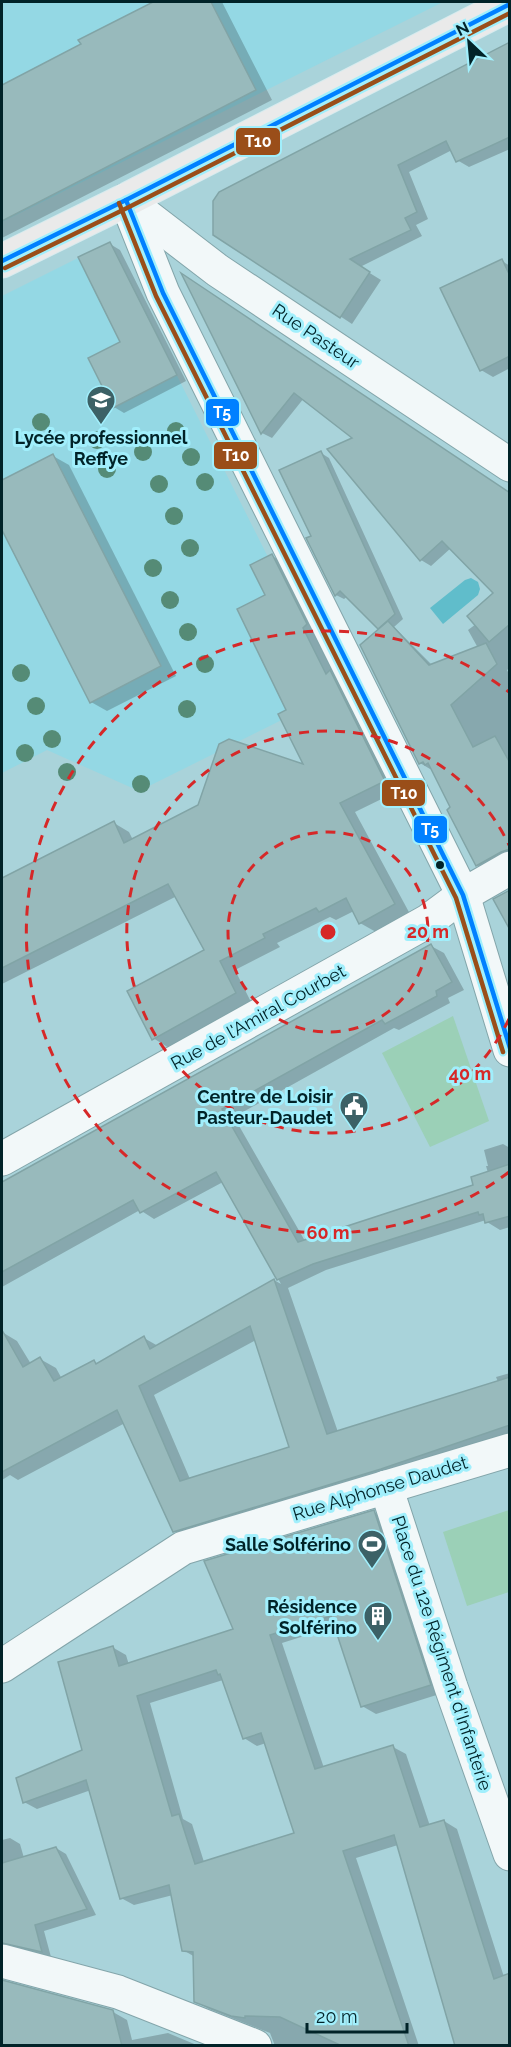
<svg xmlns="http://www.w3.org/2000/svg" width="511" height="2047" font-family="Raleway,sans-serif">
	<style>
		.built { fill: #94d8e4 }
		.green { fill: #9bd0b7 }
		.water { fill: #60bdcb }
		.shadow { fill: #0003; fill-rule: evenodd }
		.building { fill: #98babc; stroke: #81a4a6; stroke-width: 1.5; fill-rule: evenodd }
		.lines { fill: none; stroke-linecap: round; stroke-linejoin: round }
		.minor-casing { stroke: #83a5aa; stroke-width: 35 }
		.major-casing { stroke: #d8ebee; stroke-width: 35 }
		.minor { stroke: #f2f8f9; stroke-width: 33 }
		.major { stroke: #eaeaea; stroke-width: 33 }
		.bus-1-casing { stroke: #a1effc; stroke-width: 9 }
		.bus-2-casing { stroke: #a1effc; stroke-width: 9 }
		.bus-1 { stroke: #0080ff; stroke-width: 4.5 }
		.bus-2 { stroke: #9a4e19; stroke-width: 4.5 }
		.tree { fill: #558b76 }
		.ring { fill: none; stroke: #d62828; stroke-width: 3; stroke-dasharray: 10 8 }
		.bus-dot { fill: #012328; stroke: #a1effc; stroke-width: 2 }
		.labels { text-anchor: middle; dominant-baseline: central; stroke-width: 6; stroke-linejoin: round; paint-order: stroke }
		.street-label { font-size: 18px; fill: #012328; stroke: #a1effc }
		.poi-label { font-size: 18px; font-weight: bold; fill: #012328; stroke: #a1effc; text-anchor: end }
		.centre { fill: #d62828; stroke: #a1effc; stroke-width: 3 }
		.ring-label { font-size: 18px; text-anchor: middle; font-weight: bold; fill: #d62828; stroke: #a1effc; stroke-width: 6; stroke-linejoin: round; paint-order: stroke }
		.line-badge { stroke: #a1effc; stroke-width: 2 }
		.badge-label { font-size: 16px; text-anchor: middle; font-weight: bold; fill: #fff }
	</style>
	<rect width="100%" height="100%" fill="#a9d3da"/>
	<!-- built -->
	<g class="built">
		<polygon points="2,2 443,2 2,222"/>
		<polygon points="110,242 336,693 139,791 47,750 2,773 2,296"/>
	</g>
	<!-- green -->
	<g class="green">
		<polygon points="453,1016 489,1121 430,1147 382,1053"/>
		<polygon points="509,1510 509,1592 467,1606 443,1532"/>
	</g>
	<!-- water -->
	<polygon class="water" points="471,578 478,582 480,589 478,595 443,624 430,608 465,580"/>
	<!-- shadow -->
	<g class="shadow">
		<polygon points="157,2 222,2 272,100 2,238 2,87 83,45 80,40"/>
		<polygon points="510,43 510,149 469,167 457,160 452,150 409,172 428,219 416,225 422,236 360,267 381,280 352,324 215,234"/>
		<polygon points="110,244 120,250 186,381 124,413 114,407 122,343"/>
		<polygon points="502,261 510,266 510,368 493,377 481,370"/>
		<polygon points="185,277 510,494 510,668 507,670 510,676 510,858 488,871 477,865 432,768 430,769 420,763 381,629 348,596 344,599 336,595 313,536 321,453 329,458 403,619 394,627 432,665 478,648 468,630 476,624 495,594 451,548 431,566 421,560 354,438 304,398 272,438 262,433"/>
		<polygon points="53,456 69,465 176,676 107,711 91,702 2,527 2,482"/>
		<polygon points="272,556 288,565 400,790 355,812 410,914 376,932 360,923 354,911 336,920 330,917 277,943 280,947 235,970 251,1002 169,1048 153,1038 206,951 177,896 2,984 2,880 114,823 129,832 133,840 306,767 288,711 266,595"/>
		<path d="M431 946 444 953 464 990 448 998 450 1003 399 1030 394 1028 234 1117 305 1241 475 1186 488 1173 486 1166H488L484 1150 503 1144 510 1148V1227L500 1230 487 1222 486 1220 326 1270 288 1288 338 1432 498 1382 496 1377 510 1373V1439L190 1540 174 1531 125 1423 18 1480 10 1475 2 1480V1332L17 1341 31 1364 40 1359 56 1368 62 1379 94 1361 98 1364 144 1338 158 1346 274 1280 281 1284 223 1182 154 1219 140 1210 2 1287V1183ZM256 1340 291 1448 190 1479 154 1395Z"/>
		<path d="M374 1512 387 1520 443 1693 376 1714 362 1706 336 1626 282 1643 324 1768 393 1747 406 1754 430 1826 444 1821 457 1829 504 1977 510 2046 398 1845 356 1858 419 2046H275L270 2033 209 2009 195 2001V1957L183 1950 173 1895 134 1905 121 1898 91 1790 37 1809 24 1802 84 1751 112 1647 126 1655 129 1665 235 1629ZM223 1680 244 1738 257 1746 266 1743 296 1834 204 1862 192 1824 183 1819 150 1703Z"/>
		<polygon points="10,1838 20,1844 24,1858 56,1848 66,1854 96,1915 44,1931 51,1957 14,1948 4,1942 2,1934 2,1840"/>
		<polygon points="113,2012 127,2020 132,2040 168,2033 199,2046 30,2046"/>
	</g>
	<!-- building -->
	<g class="building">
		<polygon points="153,2 211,2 256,90 2,221 2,85 81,44 78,40"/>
		<polygon points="510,42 510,137 456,162 446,141 398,165 417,212 405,218 411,230 350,259 370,272 340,318 213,235 213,201 219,192"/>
		<polygon points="110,242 177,375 113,408 88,358 120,342 78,257"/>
		<polygon points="502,259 510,276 510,356 480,371 440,288"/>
		<polygon points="181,273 510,493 510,624 489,642 467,616 493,593 442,541 420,561 327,449 352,438 294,393 261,434"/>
		<polygon points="321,451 395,614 378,629 340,591 335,596 306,538 311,536 279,470"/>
		<polygon points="53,454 161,666 90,703 2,530 2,480"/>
		<polygon points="272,554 307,624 303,628 326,674 330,670 385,781 340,803 395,904 359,924 346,898 319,912 316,908 263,934 265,938 220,961 236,993 152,1040 127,991 204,950 168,884 2,968 2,878 114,821 124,843 198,805 219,744 229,739 303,764 278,714 286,710 237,609 265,595 250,565"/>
		<polygon points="388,621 429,665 486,643 497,664 451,705 473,747 495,736 510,763 510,849 501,852 476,866 447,810 450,807 428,763 425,765 423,762 419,764 360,645"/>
		<polygon points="510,890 510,930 493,899"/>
		<polygon points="431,944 452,982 436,991 437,996 385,1024 382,1020 222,1109 298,1242 473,1185 471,1177 510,1164 510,1216 485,1223 483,1214 479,1215 478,1212 313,1264 277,1280 216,1172 140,1213 133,1200 2,1272 2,1182"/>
		<path d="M274 1279 327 1434 510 1377V1425L381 1469 173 1532 117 1410 2 1472V1330L23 1367 40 1357 54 1381 94 1360 96 1364 144 1336 150 1349ZM250 1326 289 1447 180 1481 139 1386Z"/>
		<path d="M374 1510 431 1685 361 1707 331 1616 270 1635 315 1769 393 1745 420 1827 444 1820 494 1979 510 1973V2046H455L394 1835 343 1851 409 2046H342L280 2017 245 2016V2018L231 2016 194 2002 193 1952 182 1951 169 1885 120 1899 86 1780 23 1803 16 1778 82 1750 58 1662 113 1646 119 1666 233 1629 204 1561ZM216 1670 218 1675 220 1674 243 1739 261 1733 294 1833 195 1864 179 1814 172 1816 137 1696Z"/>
		<polygon points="56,1847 87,1909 35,1925 42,1952 2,1943 2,1863"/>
		<polygon points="2,1980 113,2010 122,2046 2,2046"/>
	</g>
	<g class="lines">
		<!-- minor casing -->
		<g class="minor-casing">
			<g id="minor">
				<polyline points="126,200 163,293 463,895 510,1050"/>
				<polyline points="126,200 217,270 510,465"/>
				<polyline points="2,1159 428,921 463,895 510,868"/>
				<polyline points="386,1487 451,1687 510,1854"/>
				<polyline points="2,1666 183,1548 510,1450"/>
				<polyline points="2,1961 118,1992 255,2046"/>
			</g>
		</g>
		<!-- major casing -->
		<g class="major-casing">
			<polyline id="major" points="2,261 126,200 510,4"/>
		</g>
		<!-- minor -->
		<use href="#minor" class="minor"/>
		<!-- major -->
		<use href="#major" class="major"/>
		<!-- bus-1 casing -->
		<g class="bus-1-casing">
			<g id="bus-1">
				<polyline points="126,200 163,293 463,895 510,1048"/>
				<polyline points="2,261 126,200 510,4"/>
			</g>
		</g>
		<!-- bus-2 casing -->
		<g class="bus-2-casing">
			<g id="bus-2">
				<polyline points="119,203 156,296 456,898 503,1052"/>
				<polyline points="5,268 129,207 510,13"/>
			</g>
		</g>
		<!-- bus-1 -->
		<use href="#bus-1" class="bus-1"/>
		<!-- bus-2 -->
		<use href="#bus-2" class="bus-2"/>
	</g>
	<!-- trees -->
	<g class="tree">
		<circle cx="41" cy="422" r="9"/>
		<circle cx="176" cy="431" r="9"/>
		<circle cx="97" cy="440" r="9"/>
		<circle cx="143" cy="452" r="9"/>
		<circle cx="191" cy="457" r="9"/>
		<circle cx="107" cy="469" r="9"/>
		<circle cx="205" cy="482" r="9"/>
		<circle cx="159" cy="484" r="9"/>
		<circle cx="174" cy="516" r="9"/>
		<circle cx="190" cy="548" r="9"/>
		<circle cx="153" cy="568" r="9"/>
		<circle cx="170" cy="600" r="9"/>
		<circle cx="188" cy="632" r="9"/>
		<circle cx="205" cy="664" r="9"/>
		<circle cx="21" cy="673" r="9"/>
		<circle cx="36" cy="706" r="9"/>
		<circle cx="187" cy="709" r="9"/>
		<circle cx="52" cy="739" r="9"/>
		<circle cx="25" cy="753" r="9"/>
		<circle cx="67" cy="772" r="9"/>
		<circle cx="141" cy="784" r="9"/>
	</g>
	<!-- distance rings -->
	<g class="ring">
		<circle cx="328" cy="932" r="100"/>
		<path d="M509 1019A201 201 0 1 1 509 845"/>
		<path d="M509 1172A301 301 0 1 1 509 692"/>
	</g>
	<!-- icons -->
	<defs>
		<g id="school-pin" transform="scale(1.5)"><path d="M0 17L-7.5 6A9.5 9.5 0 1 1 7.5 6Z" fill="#3c6166" stroke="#a1effc"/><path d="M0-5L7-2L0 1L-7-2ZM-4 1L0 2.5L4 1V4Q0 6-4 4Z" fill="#fff"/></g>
		<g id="civic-pin" transform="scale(1.5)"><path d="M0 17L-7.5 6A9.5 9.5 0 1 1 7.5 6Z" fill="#3c6166" stroke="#a1effc"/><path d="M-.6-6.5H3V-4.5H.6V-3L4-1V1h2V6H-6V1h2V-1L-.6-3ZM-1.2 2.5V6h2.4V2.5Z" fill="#fff"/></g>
		<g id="stadium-pin" transform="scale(1.5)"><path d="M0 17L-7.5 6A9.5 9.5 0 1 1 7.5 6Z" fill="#3c6166" stroke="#a1effc"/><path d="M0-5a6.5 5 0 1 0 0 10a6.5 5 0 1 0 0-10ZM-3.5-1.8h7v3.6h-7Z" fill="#fff"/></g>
		<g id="building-pin" transform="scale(1.5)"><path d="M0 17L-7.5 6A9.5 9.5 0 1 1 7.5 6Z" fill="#3c6166" stroke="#a1effc"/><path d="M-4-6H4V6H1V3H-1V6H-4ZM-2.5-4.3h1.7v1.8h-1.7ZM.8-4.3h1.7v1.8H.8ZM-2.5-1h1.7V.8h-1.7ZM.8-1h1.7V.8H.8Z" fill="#fff"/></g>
	</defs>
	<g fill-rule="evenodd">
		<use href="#school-pin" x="101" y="400"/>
		<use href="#civic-pin" x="354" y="1106"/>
		<use href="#stadium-pin" x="372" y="1544"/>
		<use href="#building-pin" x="378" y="1616"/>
	</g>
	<!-- markers -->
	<circle class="bus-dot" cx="440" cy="865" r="5"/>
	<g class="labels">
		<!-- street labels -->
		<g class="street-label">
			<text transform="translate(316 336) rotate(34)">Rue Pasteur</text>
			<text transform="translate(258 1017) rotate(-29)">Rue de l'Amiral Courbet</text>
			<text transform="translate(380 1488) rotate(-17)">Rue Alphonse Daudet</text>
			<text transform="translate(442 1653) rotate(72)">Place du 12e Régiment d'Infanterie</text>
		</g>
		<!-- poi labels -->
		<g class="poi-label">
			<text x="101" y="437" text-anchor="middle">Lycée professionnel<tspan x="101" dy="21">Reffye</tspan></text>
			<text x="333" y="1096">Centre de Loisir<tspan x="333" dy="21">Pasteur-Daudet</tspan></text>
			<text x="351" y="1544">Salle Solférino</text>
			<text x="357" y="1606">Résidence<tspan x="357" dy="21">Solférino</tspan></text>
		</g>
	</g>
	<circle cx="328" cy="932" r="9" class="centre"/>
	<g class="ring-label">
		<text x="428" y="938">20 m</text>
		<text x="470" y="1080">40 m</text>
		<text x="328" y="1239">60 m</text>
	</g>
	<g class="line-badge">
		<rect x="235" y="127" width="46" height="29" rx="6" fill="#9a4e19"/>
		<rect x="205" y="398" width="35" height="29" rx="6" fill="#0080ff"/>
		<rect x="213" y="441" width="45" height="29" rx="6" fill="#9a4e19"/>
		<rect x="381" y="779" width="45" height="28" rx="6" fill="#9a4e19"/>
		<rect x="413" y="815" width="35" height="29" rx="6" fill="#0080ff"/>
	</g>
	<g class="badge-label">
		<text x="258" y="147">T10</text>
		<text x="222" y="418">T5</text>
		<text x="236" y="461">T10</text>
		<text x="404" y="799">T10</text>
		<text x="430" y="835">T5</text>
	</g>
	<!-- border -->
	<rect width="511" height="2047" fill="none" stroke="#012328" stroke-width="6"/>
	<!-- north arrow -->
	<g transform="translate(469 42) rotate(334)" stroke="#a1effc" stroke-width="4.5" paint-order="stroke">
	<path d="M0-4.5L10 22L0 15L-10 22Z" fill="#012328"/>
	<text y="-9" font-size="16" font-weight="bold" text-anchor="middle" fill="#012328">N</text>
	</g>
	<!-- scale -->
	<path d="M307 2023v9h100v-9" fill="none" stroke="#012328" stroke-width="3"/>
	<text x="316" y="2023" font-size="18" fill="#012328" stroke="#a1effc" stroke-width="4.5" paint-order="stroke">20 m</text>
</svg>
